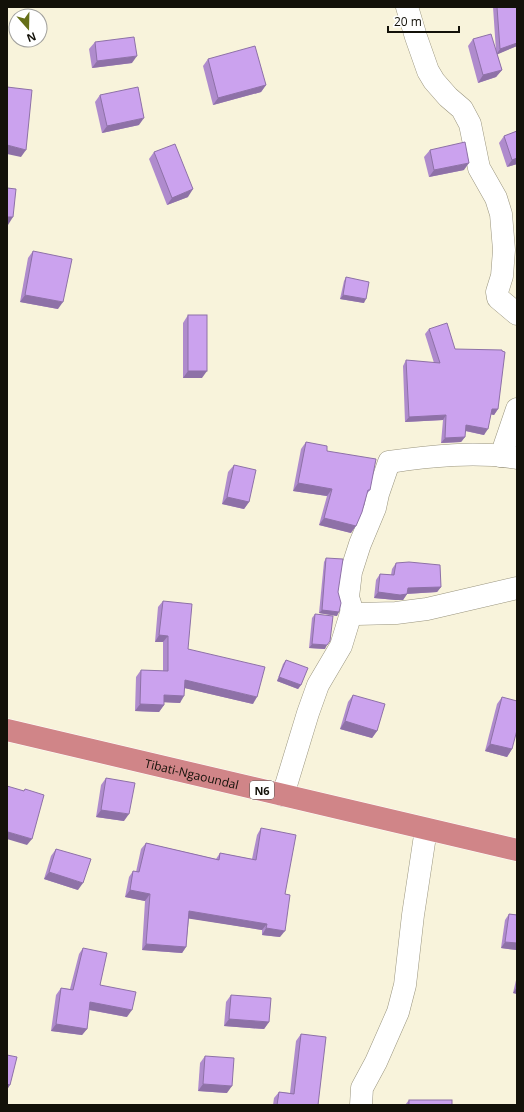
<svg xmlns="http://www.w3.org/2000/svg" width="524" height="1112" font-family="'Open Sans',sans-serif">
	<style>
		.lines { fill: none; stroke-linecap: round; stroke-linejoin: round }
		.minor-casing { stroke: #99947e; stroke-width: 23 }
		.highway-casing { stroke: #fff; stroke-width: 23 }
		.minor { stroke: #fff; stroke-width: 22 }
		.highway { stroke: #d08588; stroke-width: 22 }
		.wall { fill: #af8bcd }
		.shaded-wall { fill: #8e71a7 }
		.building { fill: #cba2ee; stroke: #8e71a7 }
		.labels { text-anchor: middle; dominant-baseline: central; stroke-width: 3.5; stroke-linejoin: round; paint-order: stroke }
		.shield { fill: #fff; stroke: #5a5853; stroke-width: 1 }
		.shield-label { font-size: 11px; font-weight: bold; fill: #131109 }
		.street-label { font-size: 12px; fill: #131109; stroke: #fff }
	</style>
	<rect width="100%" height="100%" fill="#f8f3db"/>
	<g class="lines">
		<!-- minor casing -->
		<g class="minor-casing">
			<g id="minor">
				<polyline points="407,7 416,37 428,71 434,81 448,97 462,109 470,124 479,168 496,198 501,214 504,250 502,276 497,292 498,298 517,314"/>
				<polyline points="501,456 517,409"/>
				<path d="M517 458C476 451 430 456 389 462L378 494 375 508 360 544 351 572 348 597 352 610 357 614 396 613 427 609 517 588"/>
				<polyline points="283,795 308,713 318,685 341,646 352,610"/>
				<polyline points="361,1105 362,1088 376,1062 398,1012 405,985 413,915 426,829"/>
			</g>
		</g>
		<!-- highway casing -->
		<g class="highway-casing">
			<g id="highway">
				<path id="s1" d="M7 730 517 850"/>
			</g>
		</g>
		<!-- minor -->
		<use href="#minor" class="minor"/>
		<!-- highway -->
		<use href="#highway" class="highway"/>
	</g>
	<!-- wall -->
	<g class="wall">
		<polygon points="493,7 517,7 517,46 497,54 502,70 496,77 478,83 468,46 473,39 496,51"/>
		<polygon points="95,42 132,63 92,68 89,49"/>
		<polygon points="208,59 266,85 261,92 213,105 203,66"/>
		<polygon points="100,95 139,125 102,133 95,102"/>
		<polygon points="517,131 517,164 507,167 499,143 504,136"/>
		<polygon points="430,150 464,170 429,177 424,157"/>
		<polygon points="154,152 188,197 167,205 149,159"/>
		<polygon points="33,251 58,309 20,302 28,258"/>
		<polygon points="346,277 364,303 340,299 344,281"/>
		<polygon points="188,315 202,378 183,378 183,323"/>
		<polygon points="429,329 455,349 498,409 494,415 491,414 484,435 465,431 465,437 461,442 441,443 443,420 405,422 403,366 406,360 434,363 425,334"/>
		<polygon points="306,442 327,451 370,490 366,495 351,533 319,525 327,496 293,491 301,449"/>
		<polygon points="234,465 249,502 244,509 222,504 228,472"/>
		<polygon points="326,558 338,592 337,616 319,613 324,562"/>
		<polygon points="396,563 441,587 437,592 407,594 403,600 396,600 374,598 376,580 380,574 391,575 392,569"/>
		<polygon points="163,601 188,649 253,704 185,688 180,703 164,702 164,705 159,712 135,711 136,677 141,670 163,671 163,642 155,642 158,607"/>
		<polygon points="315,614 325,649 309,648 312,618"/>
		<polygon points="286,660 301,685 298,689 277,681 283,664"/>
		<polygon points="353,695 377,731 372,738 340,729 348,702"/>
		<polygon points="502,697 512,749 507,757 485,751 497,704"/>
		<polygon points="106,778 124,821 96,817 101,785"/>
		<polygon points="261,828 285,894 280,937 262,935 262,930 189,918 186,947 182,953 142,950 145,901 125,897 129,877 133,871 136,872 141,849 146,843 216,859 220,853 252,859 257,835"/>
		<polygon points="56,849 78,890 44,879 51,856"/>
		<polygon points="509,914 517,915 517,950 501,948 505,920"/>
		<polygon points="83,948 100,985 127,1017 89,1010 87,1029 82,1035 51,1031 56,995 61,988 70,989 79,954"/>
		<polygon points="517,976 517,994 513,993"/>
		<polygon points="231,995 269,1022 264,1029 224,1026 226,1002"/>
		<polygon points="301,1034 318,1105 273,1105 274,1098 279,1092 290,1093 296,1041"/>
		<polygon points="205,1056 227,1093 198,1091 200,1063"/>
		<polygon points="409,1100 452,1105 405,1105"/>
	</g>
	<!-- shaded-wall -->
	<g class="shaded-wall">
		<polygon points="517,43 517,46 496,55 500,49"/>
		<polygon points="137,56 132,63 92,68 97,61"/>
		<polygon points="502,70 496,77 478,83 483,75"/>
		<polygon points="266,85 261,92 213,105 218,98"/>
		<polygon points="144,118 139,125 102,133 107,126"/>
		<polygon points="7,145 26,150 21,157 7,154"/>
		<polygon points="517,158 517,164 507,167 512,160"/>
		<polygon points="469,163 464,170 429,177 434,170"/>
		<polygon points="193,189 188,197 167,205 172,198"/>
		<polygon points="7,217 13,217 8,225 7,224"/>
		<polygon points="25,295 63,302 58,309 20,302"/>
		<polygon points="343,295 366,299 364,303 340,299"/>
		<polygon points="188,371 207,371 202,378 183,378"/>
		<polygon points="492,409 498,409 494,415 489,414"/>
		<polygon points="446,415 443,420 405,422 409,417"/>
		<polygon points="466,425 488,429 484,435 462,430"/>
		<polygon points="465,437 461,442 441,443 445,438"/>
		<polygon points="298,483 332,489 327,496 293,491"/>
		<polygon points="227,497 249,502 244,509 222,504"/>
		<polygon points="324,518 356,526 351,533 319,525"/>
		<polygon points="441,587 437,592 404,594 408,588"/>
		<polygon points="378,592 407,594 403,600 396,600 374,598"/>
		<polygon points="322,610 339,612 337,616 319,613"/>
		<polygon points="159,635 168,636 163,642 155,642"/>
		<polygon points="312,644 327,645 325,649 309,648"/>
		<polygon points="279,677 301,685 298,689 277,681"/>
		<polygon points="185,680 257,697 253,704 180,687"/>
		<polygon points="164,695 184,696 180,703 159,702"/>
		<polygon points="140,704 164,705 159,712 135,711"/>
		<polygon points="345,721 377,731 372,738 340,729"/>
		<polygon points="490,744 512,749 507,757 485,751"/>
		<polygon points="101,810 129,814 124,821 96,817"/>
		<polygon points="8,832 32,839 27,845 7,839 7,833"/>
		<polygon points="49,872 83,883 78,890 44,879"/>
		<polygon points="130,890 150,894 145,901 125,897"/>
		<polygon points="189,911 267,924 262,930 185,918"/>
		<polygon points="266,928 285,931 280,937 262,935"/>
		<polygon points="505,942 517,943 517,950 501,948"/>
		<polygon points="146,944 186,947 182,953 142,950"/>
		<polygon points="517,987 517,994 513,993"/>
		<polygon points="90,1002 132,1010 127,1017 85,1009"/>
		<polygon points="229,1019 269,1022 264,1029 224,1026"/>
		<polygon points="56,1024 87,1029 82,1035 51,1031"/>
		<polygon points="7,1084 10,1085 7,1090"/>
		<polygon points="203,1084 232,1086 227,1093 198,1091"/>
	</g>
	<!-- building -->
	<g class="building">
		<polygon points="497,7 517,7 517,43 500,49"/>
		<polygon points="491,34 502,70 483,75 473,39"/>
		<polygon points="134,37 137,56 97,61 95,42"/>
		<polygon points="255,46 266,85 218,98 208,59"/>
		<polygon points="7,87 32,90 26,150 7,145"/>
		<polygon points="138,87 144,118 107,126 100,95"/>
		<polygon points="517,131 517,158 512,160 504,136"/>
		<polygon points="465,142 469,163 434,170 430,150"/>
		<polygon points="175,144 193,189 172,198 154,152"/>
		<polygon points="7,188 16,189 13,217 7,217"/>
		<polygon points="33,251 72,259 63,302 25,295"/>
		<polygon points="346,277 369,282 366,299 343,295"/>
		<rect x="188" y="315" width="19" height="56"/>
		<polygon points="447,323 455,349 502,350 502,351 505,352 498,409 492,409 488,429 466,425 465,437 445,438 446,415 409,417 406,360 440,363 429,329"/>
		<polygon points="306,442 327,446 327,451 376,459 370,490 368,490 362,512 356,526 324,518 332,489 298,483"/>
		<polygon points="234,465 256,470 249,502 227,497"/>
		<polygon points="326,558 343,559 338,592 341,603 339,612 322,610"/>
		<polygon points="409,562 440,565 441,587 408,588 407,594 400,595 378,592 380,574 394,575 396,563"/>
		<polygon points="163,601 192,604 188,649 265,667 257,697 185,680 184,696 164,695 164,705 140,704 141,670 168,671 168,636 159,635"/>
		<polygon points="315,614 333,616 330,641 327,645 312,644"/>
		<polygon points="286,660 308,668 301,685 279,677"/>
		<polygon points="353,695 385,704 377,731 345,721"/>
		<polygon points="502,697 517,701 517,730 512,749 490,744"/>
		<polygon points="106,778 135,783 129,814 101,810"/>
		<polygon points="7,786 24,791 25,789 44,795 32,839 8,832 7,835"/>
		<polygon points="261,828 296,835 285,894 290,895 285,931 266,928 267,924 189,911 186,947 146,944 150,894 130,890 133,871 139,872 146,843 219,860 220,853 256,860"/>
		<polygon points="56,849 91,859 83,883 49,872"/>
		<polygon points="509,914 517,915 517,943 505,942"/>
		<polygon points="83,948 107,953 100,985 136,992 132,1010 90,1002 87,1029 56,1024 61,988 73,990"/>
		<polygon points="231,995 271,998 269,1022 229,1019"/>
		<polygon points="301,1034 326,1037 318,1105 277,1105 279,1092 294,1094"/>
		<polygon points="7,1055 17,1057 10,1085 7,1084"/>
		<polygon points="205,1056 234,1058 232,1086 203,1084"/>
		<rect x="409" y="1100" width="43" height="5"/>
	</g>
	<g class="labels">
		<!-- shield labels -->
		<rect class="shield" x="250" y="781" width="24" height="18" rx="3"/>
		<g class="shield-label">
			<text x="262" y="790">N6</text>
		</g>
		<!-- street labels -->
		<g class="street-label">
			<text stroke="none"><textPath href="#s1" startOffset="190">Tibati-Ngaoundal</textPath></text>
		</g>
	</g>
	<!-- border -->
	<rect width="524" height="1112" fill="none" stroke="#131109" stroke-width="16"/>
	<!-- north arrow -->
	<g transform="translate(28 28) rotate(160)"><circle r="19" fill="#ffffff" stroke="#a1a09d"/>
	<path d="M0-3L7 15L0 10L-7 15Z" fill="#656f18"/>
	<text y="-6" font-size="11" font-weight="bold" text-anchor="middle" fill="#131109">N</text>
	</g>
	<!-- scale -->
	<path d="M388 26v6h71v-6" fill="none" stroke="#131109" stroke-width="2"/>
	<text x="394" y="26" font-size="12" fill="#131109" stroke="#ffffff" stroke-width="3" paint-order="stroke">20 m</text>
</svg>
